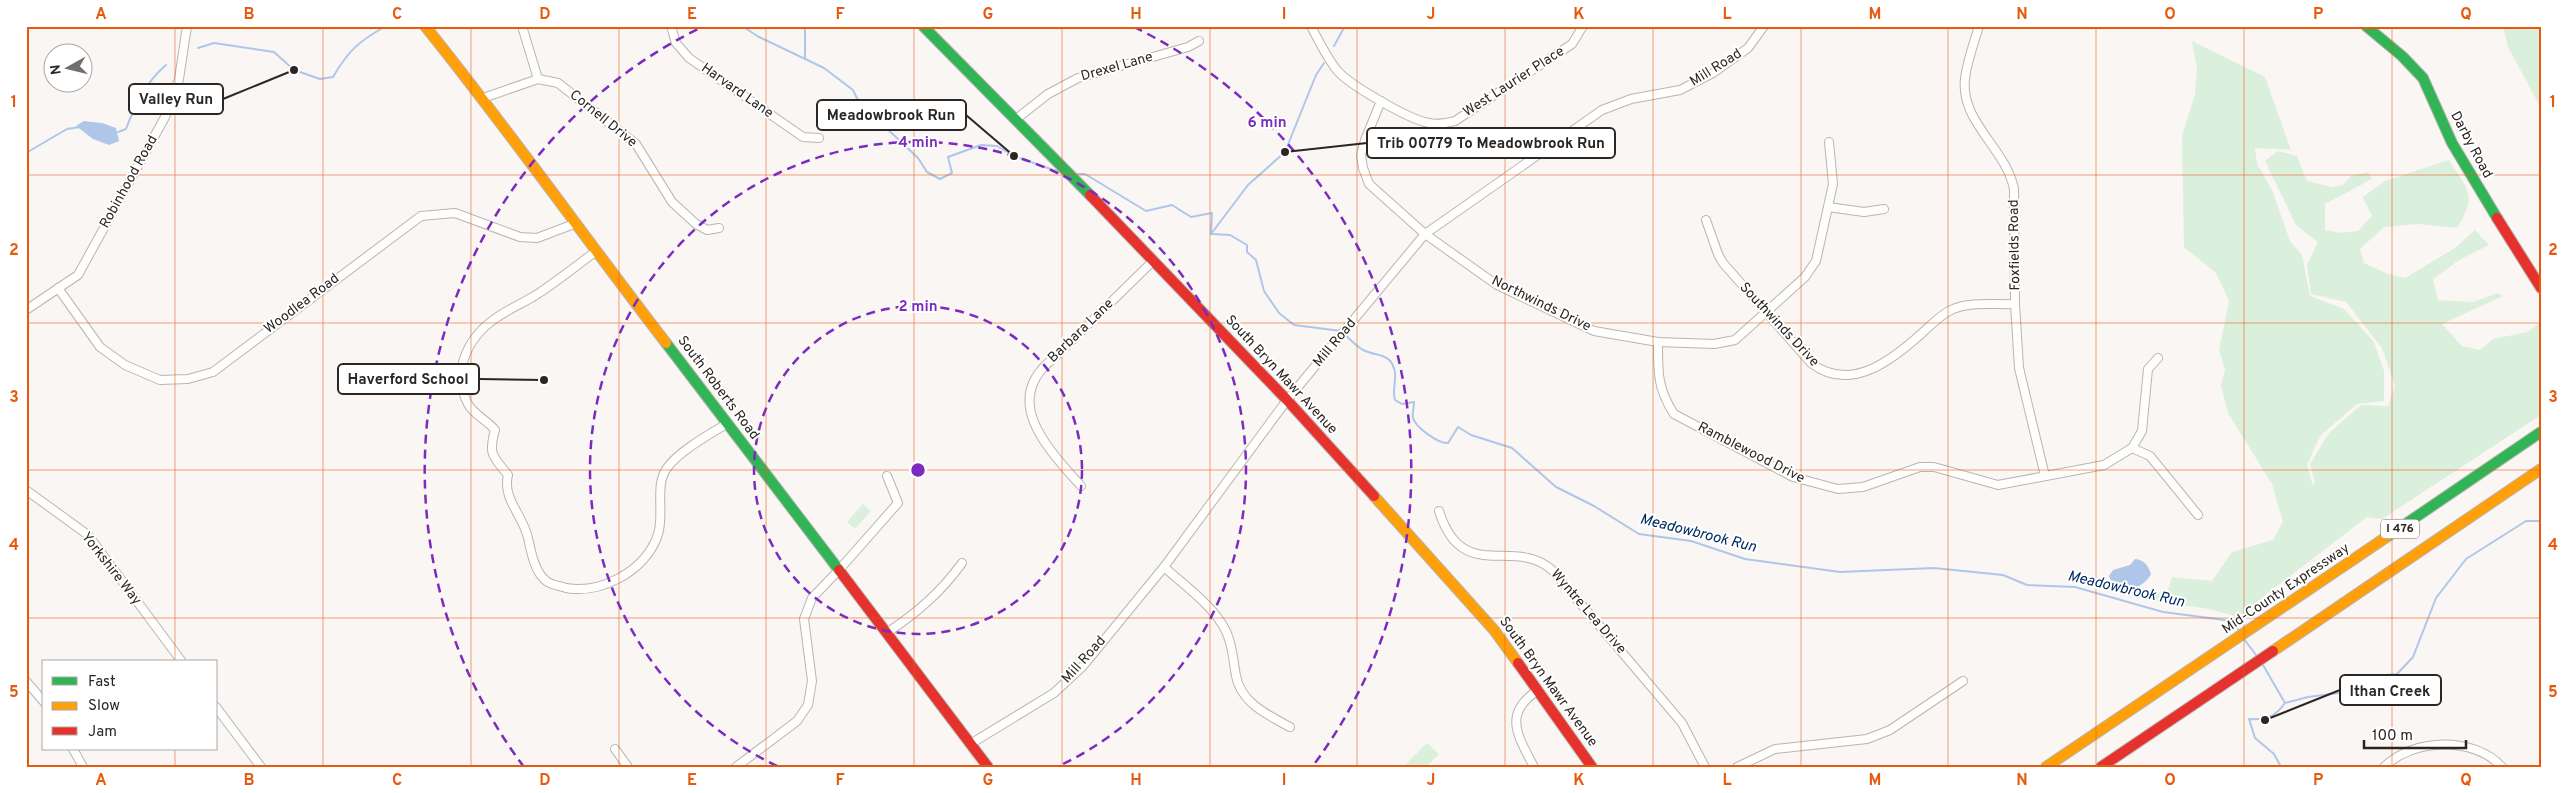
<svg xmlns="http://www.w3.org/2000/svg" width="2567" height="793" font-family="Overpass,sans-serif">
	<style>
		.green { fill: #daefdc }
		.water { fill: #b0c6e8 }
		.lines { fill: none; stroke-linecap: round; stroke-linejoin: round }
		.stream { stroke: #b0c6e8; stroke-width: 2 }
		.street-casing { stroke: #b9b5b3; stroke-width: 10 }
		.fast-casing { stroke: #b9b5b3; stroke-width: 12 }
		.slow-casing { stroke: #b9b5b3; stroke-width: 12 }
		.jam-casing { stroke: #b9b5b3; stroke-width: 12 }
		.street { stroke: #fefefd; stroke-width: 8 }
		.fast { stroke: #30b455; stroke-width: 10 }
		.slow { stroke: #ff9f0a; stroke-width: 10 }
		.jam { stroke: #e5322d; stroke-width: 10 }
		.grid { fill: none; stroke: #e8590c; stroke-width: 1; stroke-opacity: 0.55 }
		.ring { fill: none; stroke: #7b2cbf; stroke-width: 2.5; stroke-dasharray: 9 6 }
		.labels { text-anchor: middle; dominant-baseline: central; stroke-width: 4; stroke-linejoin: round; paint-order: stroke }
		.shield { fill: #fff; stroke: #6b6764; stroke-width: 1 }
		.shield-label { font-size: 12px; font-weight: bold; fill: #2b2622 }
		.street-label { font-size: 14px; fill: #2b2622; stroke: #fff }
		.water-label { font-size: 15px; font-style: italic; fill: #022b64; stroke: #fff }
		.centre { fill: #7b2cbf; stroke: #fff; stroke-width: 2.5 }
		.ring-label { font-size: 15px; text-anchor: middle; font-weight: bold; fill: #7b2cbf; stroke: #fff; stroke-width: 4; stroke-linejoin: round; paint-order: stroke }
		.leader { fill: none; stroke: #2b2622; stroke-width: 2 }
		.callout-dot { fill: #2b2622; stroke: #fff; stroke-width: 2 }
		.callout { fill: #fff; stroke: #2b2622; stroke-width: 2 }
		.callout-label { font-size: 15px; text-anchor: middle; font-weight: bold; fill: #2b2622 }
		.neatline { fill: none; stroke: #e8590c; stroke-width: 2 }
		.grid-label { font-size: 16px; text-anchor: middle; font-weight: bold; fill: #e8590c }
	</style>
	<rect width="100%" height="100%" fill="#faf6f4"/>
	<!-- green -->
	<g class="green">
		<polygon points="2503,26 2541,26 2541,108 2508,47"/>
		<path d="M2192 41 2265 77 2291 150 2255 148 2257 164 2272 190 2290 241 2302 255 2310 296 2344 309 2374 342 2384 371V401L2357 404 2320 436 2307 465 2313 486 2315 483 2310 464 2329 433 2361 405 2388 406 2395 386 2382 348 2346 302 2311 294 2307 265 2318 242 2296 225 2265 161 2278 151 2297 156 2307 181 2332 187 2343 185 2351 176 2368 172 2372 179 2325 204V230L2341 233 2358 231 2372 216 2363 197 2385 181 2449 160C2468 191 2478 194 2457 228L2418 224 2384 227 2360 249 2364 263 2388 274 2405 278 2455 248 2475 230 2489 245 2459 260 2433 279 2438 300 2473 302 2498 293 2503 296 2442 324 2462 346 2480 350 2493 339 2528 332 2541 322V415L2382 519 2367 517 2263 597 2241 620C2215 605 2172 606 2141 599L2146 591 2167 593 2172 577 2212 581 2232 552 2273 540 2283 522 2272 484 2228 413 2221 386 2225 369 2219 350 2229 301 2216 273 2184 247 2182 136 2195 94 2197 69Z"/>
		<polygon points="863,504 871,511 855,529 847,522"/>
		<polygon points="1427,743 1439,754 1426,767 1403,767"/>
	</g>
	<!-- water -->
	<g class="water">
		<polygon points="84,121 102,123 116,128 119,141 109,145 93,139 76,126"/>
		<path d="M2135 559C2144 560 2148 565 2151 574 2143 590 2117 598 2109 576L2113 570 2130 565Z"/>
	</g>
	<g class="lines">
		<!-- stream -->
		<g class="stream">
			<polyline points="742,26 759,37 824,68 853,90 865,115 881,123 918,158 927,172 940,179 952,173 948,157 981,145 997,146 1014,156 1062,173"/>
			<polyline points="1334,46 1345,26"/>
			<path d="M198 48 214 43 274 52 294 70 320 79 333 77C348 51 359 41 386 26"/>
			<polyline points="805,58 805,26"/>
			<path d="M118 132 126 129C135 105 146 82 166 65"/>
			<polyline points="26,153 67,129 80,127"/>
			<polyline points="1075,174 1085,174 1146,211 1172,205 1191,217 1212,213 1211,234"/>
			<polyline points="1211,234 1230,235 1247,245 1247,252 1256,260 1264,291 1279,313 1294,325 1341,331"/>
			<polyline points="1211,234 1248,185 1285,152 1316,75 1324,63"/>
			<path d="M1344 334C1350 339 1356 346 1363 350 1377 357 1392 352 1395 373 1396 383 1392 391 1395 400L1402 404 1414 402C1414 408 1412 414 1413 418 1416 428 1439 444 1448 443L1458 427 1471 435 1512 448 1556 487 1594 506 1639 534 1691 541 1745 559 1840 572 1934 568 2003 575 2027 585 2075 587 2163 612 2232 621 2239 631"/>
			<polyline points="2244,639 2256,655"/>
			<polyline points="2263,665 2285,703"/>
			<path d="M2281 767 2274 754 2255 738 2249 719C2266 720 2275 717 2285 703L2308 697 2339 693 2363 677 2397 674 2413 657 2436 598 2466 559 2526 521H2541"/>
		</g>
		<!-- street casing -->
		<g class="street-casing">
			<g id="street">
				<polyline points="522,26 538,79"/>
				<polyline points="671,26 676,43 689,58 803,137 819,138"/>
				<path d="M1311 26C1318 40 1327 57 1336 69 1347 84 1410 120 1429 123 1438 125 1446 123 1455 121L1572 44 1583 26"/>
				<path d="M1979 26C1974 43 1967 61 1965 79 1960 122 2006 148 2014 189L2015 304 2019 368 2045 476"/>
				<polyline points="483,98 538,79 558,83 636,144 672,202 696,224 707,230 719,228"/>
				<polyline points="1381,101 1365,140 1361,155 1363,168 1369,184 1425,234 1497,285 1594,331 1658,342 1714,344 1735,340 1805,277 1816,261 1833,184 1829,142"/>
				<polyline points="1015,120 1048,94 1078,78 1188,47 1199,41"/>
				<polyline points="1828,207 1864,212 1884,209"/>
				<path d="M1706 220 1718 254 1723 263 1811 363C1850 393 1891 361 1921 334 1930 326 1940 315 1951 310 1970 301 1995 305 2015 304"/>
				<path d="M595 252C576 266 556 282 536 295 523 303 509 309 496 318 468 337 451 371 468 404 474 415 487 420 495 430 488 455 493 456 508 475 502 499 523 515 528 538 531 551 534 570 545 580 550 585 560 586 566 588 600 594 640 573 655 542 667 518 653 487 667 468 679 451 710 434 728 423"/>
				<polyline points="58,288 100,347 125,365 160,380 188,379 213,372 421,216 455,213 520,237 537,238 574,224"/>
				<polyline points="26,310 78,275 165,117 179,79 187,26"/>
				<path d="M1658 342C1658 371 1657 388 1674 414L1793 477 1838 489 1863 487 1920 467H1934L1998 485 2104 465 2132 448 2142 431 2148 369 2158 358"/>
				<polyline points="2132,448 2150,456 2198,515"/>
				<path d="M1081 486C1049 450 999 400 1054 358L1154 260"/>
				<polyline points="26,490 88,535 182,662"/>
				<path d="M1439 511C1462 585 1514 536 1552 570L1682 723 1705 767"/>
				<path d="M1164 567C1184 585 1208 602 1222 624 1232 639 1233 659 1236 676 1241 703 1268 715 1290 727"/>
				<path d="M888 632C918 612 941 592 962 563"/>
				<polyline points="26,681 44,702"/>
				<polyline points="216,707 261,767"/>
				<polyline points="972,743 1054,693 1083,666 1164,567 1287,400 1425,234 1602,110 1631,99 1680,90 1713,73 1748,48 1764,26"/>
				<polyline points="73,749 83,767"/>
				<polyline points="615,749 628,767"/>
				<polyline points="736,767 797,721 808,705 812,681 804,619 812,598 838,571 898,503 887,476"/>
				<path d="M1534 767C1518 736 1502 714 1538 690"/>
				<polyline points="1737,767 1775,749 1867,739 1890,730 1963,681"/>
				<path d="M2384 767C2413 738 2474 736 2502 767"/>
			</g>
		</g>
		<!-- fast casing -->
		<g class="fast-casing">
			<g id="fast">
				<polyline points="923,26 1090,195"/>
				<polyline points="2366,26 2402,56 2423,78 2452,143 2497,218"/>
				<polyline points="666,343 839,570"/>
				<polyline points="2388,536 2541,432"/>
			</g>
		</g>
		<!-- slow casing -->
		<g class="slow-casing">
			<g id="slow">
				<path d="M425 26C508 129 585 238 666 343"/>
				<polyline points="1374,496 1494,630 1518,663"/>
				<polyline points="2273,651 2541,469"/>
				<polyline points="2046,767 2388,536"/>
			</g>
		</g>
		<!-- jam casing -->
		<g class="jam-casing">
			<g id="jam">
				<polyline points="1090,195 1287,400 1374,496"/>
				<polyline points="2497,218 2541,288"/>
				<polyline points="839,570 988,767"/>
				<polyline points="1518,663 1592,767"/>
				<polyline points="2101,767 2273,651"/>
			</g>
		</g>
		<!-- street -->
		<use href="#street" class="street"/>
		<!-- fast -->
		<use href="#fast" class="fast"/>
		<!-- slow -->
		<use href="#slow" class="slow"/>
		<!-- jam -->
		<use href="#jam" class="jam"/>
	</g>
	<!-- grid -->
	<path class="grid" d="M175 26V662M323 26V767M471 26V767M619 26V767M766 26V767M914 26V767M1062 26V767M1210 26V767M1357 26V767M1505 26V767M1653 26V767M1801 26V767M1948 26V767M2096 26V767M2244 26V767M2392 26V767M26 175H2541M26 323H2541M26 470H2541M26 618H2541M175 749V767"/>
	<!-- distance rings -->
	<g class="ring">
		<circle cx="918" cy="470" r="164"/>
		<path d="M777 766A328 328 0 1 1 1059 766"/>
		<path d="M524 767A493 493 0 0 1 702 27M1134 27A493 493 0 0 1 1312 767"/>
	</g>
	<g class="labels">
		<!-- shield labels -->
		<rect class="shield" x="2381" y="519.5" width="38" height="19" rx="4"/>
		<g class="shield-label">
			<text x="2400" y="529">I 476</text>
		</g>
		<!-- street labels -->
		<g class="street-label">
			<text transform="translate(1117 67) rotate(-16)">Drexel Lane</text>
			<text transform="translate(1716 68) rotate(-32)">Mill Road</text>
			<text transform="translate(1514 82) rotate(-33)">West Laurier Place</text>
			<text transform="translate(737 91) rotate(35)">Harvard Lane</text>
			<text transform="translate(603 119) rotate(39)">Cornell Drive</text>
			<text transform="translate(2471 145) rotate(62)">Darby Road</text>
			<text transform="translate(129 182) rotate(-61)">Robinhood Road</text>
			<text transform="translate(2015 245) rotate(-91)">Foxfields Road</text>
			<text transform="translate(302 304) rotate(-37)">Woodlea Road</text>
			<text transform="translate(1541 304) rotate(26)">Northwinds Drive</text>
			<text transform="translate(1779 325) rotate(47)">Southwinds Drive</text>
			<text transform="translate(1081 331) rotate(-44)">Barbara Lane</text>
			<text transform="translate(1335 343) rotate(-50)">Mill Road</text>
			<text transform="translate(1281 375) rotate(47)">South Bryn Mawr Avenue</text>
			<text transform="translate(718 388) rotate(53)">South Roberts Road</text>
			<text transform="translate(1751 453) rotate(27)">Ramblewood Drive</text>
			<text transform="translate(111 569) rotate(52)">Yorkshire Way</text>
			<text transform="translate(2286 589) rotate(-34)">Mid-County Expressway</text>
			<text transform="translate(1588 612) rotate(49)">Wyntre Lea Drive</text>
			<text transform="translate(1084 660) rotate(-48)">Mill Road</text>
			<text transform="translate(1548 682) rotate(54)">South Bryn Mawr Avenue</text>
		</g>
		<!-- water labels -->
		<g class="water-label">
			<text transform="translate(1698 534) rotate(14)">Meadowbrook Run</text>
			<text transform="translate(2126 590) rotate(13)">Meadowbrook Run</text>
		</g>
	</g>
	<circle cx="918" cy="470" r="8" class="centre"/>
	<g class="ring-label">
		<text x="1267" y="127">6 min</text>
		<text x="918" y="147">4 min</text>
		<text x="918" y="311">2 min</text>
	</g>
	<!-- callouts -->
	<path class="leader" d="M294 70L223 99M1014 156L966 115M1285 152L1367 143M544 380L479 379M2265 720L2340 690"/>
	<g class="callout-dot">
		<circle cx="294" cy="70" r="5"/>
		<circle cx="1014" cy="156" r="5"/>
		<circle cx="1285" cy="152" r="5"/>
		<circle cx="544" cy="380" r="5"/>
		<circle cx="2265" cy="720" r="5"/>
	</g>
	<g class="callout">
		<rect x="129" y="84" width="94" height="30" rx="5"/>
		<rect x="817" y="100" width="149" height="30" rx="5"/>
		<rect x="1367" y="128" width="248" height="30" rx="5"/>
		<rect x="338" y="364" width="141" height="30" rx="5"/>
		<rect x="2340" y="675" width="101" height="30" rx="5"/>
	</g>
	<g class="callout-label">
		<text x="176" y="104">Valley Run</text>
		<text x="891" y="120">Meadowbrook Run</text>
		<text x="1491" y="148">Trib 00779 To Meadowbrook Run</text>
		<text x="408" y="384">Haverford School</text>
		<text x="2390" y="696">Ithan Creek</text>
	</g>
	<!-- border -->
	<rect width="2567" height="793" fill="none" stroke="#ffffff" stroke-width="55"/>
	<!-- legend -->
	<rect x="42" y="660" width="175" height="90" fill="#ffffff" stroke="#aaa8a7"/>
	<rect x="52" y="677" width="25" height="8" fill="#30b455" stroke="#aaa8a7"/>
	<text x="88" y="686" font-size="15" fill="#2b2622">Fast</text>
	<rect x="52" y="702" width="25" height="8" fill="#ff9f0a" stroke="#aaa8a7"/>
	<text x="88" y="710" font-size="15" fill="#2b2622">Slow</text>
	<rect x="52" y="727" width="25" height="8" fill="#e5322d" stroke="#aaa8a7"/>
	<text x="88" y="736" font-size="15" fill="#2b2622">Jam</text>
	<!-- north arrow -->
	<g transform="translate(68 68) rotate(262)"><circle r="24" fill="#ffffff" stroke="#aaa8a7"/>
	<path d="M0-4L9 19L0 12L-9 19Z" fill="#736f6c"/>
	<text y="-8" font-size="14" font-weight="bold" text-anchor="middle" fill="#2b2622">N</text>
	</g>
	<!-- scale -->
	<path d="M2364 740v8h102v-8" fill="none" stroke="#2b2622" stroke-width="2.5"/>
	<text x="2372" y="740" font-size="15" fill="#2b2622" stroke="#ffffff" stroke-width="4" paint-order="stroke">100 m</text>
	<rect x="28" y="28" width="2512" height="738" class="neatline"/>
	<g class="grid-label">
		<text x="101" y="19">A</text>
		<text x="249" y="19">B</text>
		<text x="397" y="19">C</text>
		<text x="545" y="19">D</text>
		<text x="692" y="19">E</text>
		<text x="840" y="19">F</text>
		<text x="988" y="19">G</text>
		<text x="1136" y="19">H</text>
		<text x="1284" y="19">I</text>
		<text x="1431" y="19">J</text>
		<text x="1579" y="19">K</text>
		<text x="1727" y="19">L</text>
		<text x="1875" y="19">M</text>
		<text x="2022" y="19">N</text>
		<text x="2170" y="19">O</text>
		<text x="2318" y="19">P</text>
		<text x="2466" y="19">Q</text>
		<text x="14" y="107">1</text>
		<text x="2553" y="107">1</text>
		<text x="14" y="255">2</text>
		<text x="2553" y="255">2</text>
		<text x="14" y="402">3</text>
		<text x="2553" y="402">3</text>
		<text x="14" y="550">4</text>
		<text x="2553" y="550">4</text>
		<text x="14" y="697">5</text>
		<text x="2553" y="697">5</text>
		<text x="101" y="785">A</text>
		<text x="249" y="785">B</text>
		<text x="397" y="785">C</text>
		<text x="545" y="785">D</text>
		<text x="692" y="785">E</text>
		<text x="840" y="785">F</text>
		<text x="988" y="785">G</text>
		<text x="1136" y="785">H</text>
		<text x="1284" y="785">I</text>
		<text x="1431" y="785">J</text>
		<text x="1579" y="785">K</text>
		<text x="1727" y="785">L</text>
		<text x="1875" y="785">M</text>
		<text x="2022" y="785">N</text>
		<text x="2170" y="785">O</text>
		<text x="2318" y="785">P</text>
		<text x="2466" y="785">Q</text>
	</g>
</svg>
